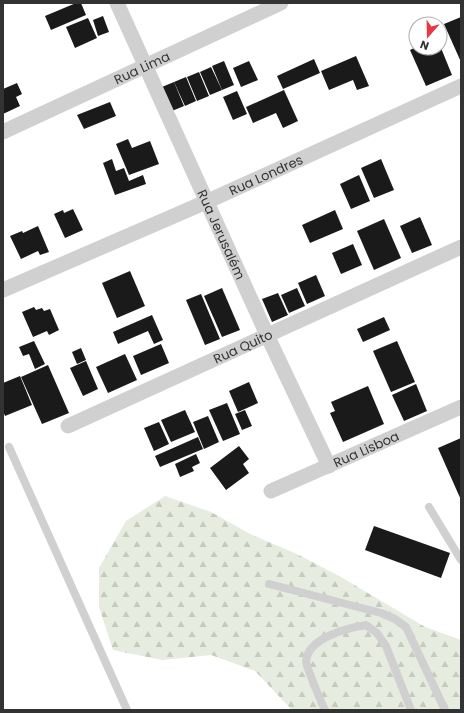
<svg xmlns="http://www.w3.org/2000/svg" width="464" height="713" font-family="Poppins,sans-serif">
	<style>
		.forest { fill: url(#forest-firs) }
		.building { fill: #1a1a1a }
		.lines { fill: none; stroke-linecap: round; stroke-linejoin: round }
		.lane { stroke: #d0d0d0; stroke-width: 8 }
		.street { stroke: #d0d0d0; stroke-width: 15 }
		.labels { text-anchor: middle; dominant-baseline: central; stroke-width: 4; stroke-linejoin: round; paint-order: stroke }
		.street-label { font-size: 13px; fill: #333; stroke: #fff }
	</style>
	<defs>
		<pattern id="forest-firs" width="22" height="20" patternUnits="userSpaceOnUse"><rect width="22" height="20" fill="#e6ecdf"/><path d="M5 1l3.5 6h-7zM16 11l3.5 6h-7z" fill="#c6cbc0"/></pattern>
	</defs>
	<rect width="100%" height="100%" fill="#fff"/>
	<!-- forest -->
	<polygon class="forest" points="165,496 211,512 252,535 297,554 341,577 425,627 461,640 461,710 292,710 255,671 211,655 162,660 113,650 99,607 99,568 126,521"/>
	<!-- building -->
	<g class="building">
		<polygon points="76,3 81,3 86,15 51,30 45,16"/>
		<polygon points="103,16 109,32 98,36 93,20"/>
		<polygon points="461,17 461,62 444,24"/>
		<polygon points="88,18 97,38 75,48 66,27"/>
		<polygon points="416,47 441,48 452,75 426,86 410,50"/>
		<polygon points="356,56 369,86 357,90 353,80 329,90 321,71"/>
		<polygon points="314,59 320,73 283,89 277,76"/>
		<polygon points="224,61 234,85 222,90 212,66"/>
		<polygon points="249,61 258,80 241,87 233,68"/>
		<polygon points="211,67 222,90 210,95 200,72"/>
		<polygon points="199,72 209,96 197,101 187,77"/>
		<polygon points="186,77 196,101 185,106 174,82"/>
		<polygon points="174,82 184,106 172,111 162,87"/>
		<polygon points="17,83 22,94 16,97 20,106 3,114 3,89"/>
		<polygon points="284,90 298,121 283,128 276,113 253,123 246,107"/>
		<polygon points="237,91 247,114 233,120 223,97"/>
		<polygon points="110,102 116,116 84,129 77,115"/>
		<polygon points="128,139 132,148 150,141 159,164 129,175 116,144"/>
		<polygon points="112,159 116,171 124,168 129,181 143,175 146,184 115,195 103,163"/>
		<polygon points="381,159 394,190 374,198 361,168"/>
		<polygon points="359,175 370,201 351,209 340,184"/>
		<polygon points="73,209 83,230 65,238 54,214 63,210 64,213"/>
		<polygon points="335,210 343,229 310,243 302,225"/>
		<polygon points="420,217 432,245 412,253 400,226"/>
		<polygon points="384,219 401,258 374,270 357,231"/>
		<polygon points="38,226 49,252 40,255 38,251 21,259 10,236 22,231 23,233"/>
		<polygon points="353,244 362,265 341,274 332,253"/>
		<polygon points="130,271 145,306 117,318 102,283"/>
		<polygon points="316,275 325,296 307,304 298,283"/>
		<polygon points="222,288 240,330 222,337 204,296"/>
		<polygon points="297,288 305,306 289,313 281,295"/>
		<polygon points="278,293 288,315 272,322 262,299"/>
		<polygon points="201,294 220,339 205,345 186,300"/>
		<polygon points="34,307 36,310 42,308 44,311 50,309 59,330 49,335 47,331 33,337 22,312"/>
		<polygon points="152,315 163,340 154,344 148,331 118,344 113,332"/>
		<polygon points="384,317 390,330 363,342 357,329"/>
		<polygon points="34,341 45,364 35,369 29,354 23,356 19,347"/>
		<polygon points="397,341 415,382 391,392 373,351"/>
		<polygon points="161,344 169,363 141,375 133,356"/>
		<polygon points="81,348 86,360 77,364 72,352"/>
		<polygon points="125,354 137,380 108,393 96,367"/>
		<polygon points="86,361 98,389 83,396 70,368"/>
		<polygon points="48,365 69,413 42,424 21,377"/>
		<polygon points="20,376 32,405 5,416 3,411 3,383"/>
		<polygon points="249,382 258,403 238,412 229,391"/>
		<polygon points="416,384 427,411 404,421 392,395"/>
		<polygon points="368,386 384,424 343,442 330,413 335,411 331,402"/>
		<polygon points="227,403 240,434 223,441 209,410"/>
		<polygon points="185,410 195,432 171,442 161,420"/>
		<polygon points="245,410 252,426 242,430 235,414"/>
		<polygon points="208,416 219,442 204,449 193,422"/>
		<polygon points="159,422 169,444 154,451 144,428"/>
		<polygon points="198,437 203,449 160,467 155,456"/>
		<polygon points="461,438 461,500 438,448"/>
		<polygon points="239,446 249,459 243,464 249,473 226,490 210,468"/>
		<polygon points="196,454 200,463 192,467 194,471 180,477 175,464"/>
		<polygon points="374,526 450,553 441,578 365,550"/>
	</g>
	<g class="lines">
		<!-- lane -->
		<g class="lane">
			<polyline points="9,447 127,710"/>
			<polyline points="429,507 461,560"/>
			<polyline points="269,584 381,613 395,619 406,627 445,710"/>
			<path d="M325 710C321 702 306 666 306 661 308 638 347 628 366 625L377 633 386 646 411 710"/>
		</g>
		<!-- street -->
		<g class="street">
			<path id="s1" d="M117 3 267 335 329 466"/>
			<path id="s2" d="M3 132 281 3"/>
			<path id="s3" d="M3 290 206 202 461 86"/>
			<path id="s4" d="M68 426 461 247"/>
			<path id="s5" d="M271 491 461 407"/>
		</g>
	</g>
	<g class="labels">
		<!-- street labels -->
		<g class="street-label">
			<text stroke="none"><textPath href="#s2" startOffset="153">Rua Lima</textPath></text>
			<text stroke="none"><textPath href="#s3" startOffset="287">Rua Londres</textPath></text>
			<text stroke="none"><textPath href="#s1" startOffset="254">Rua Jerusalém</textPath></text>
			<text stroke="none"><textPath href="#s4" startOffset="192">Rua Quito</textPath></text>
			<text stroke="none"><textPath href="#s5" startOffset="104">Rua Lisboa</textPath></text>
		</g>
	</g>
	<!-- border -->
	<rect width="464" height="713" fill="none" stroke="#333333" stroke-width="8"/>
	<!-- north arrow -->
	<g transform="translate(428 36) rotate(200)"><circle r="19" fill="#ffffff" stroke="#adadad"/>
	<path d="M0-3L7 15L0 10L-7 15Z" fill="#e63946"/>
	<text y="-6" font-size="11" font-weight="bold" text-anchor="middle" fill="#333333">N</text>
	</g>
</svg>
